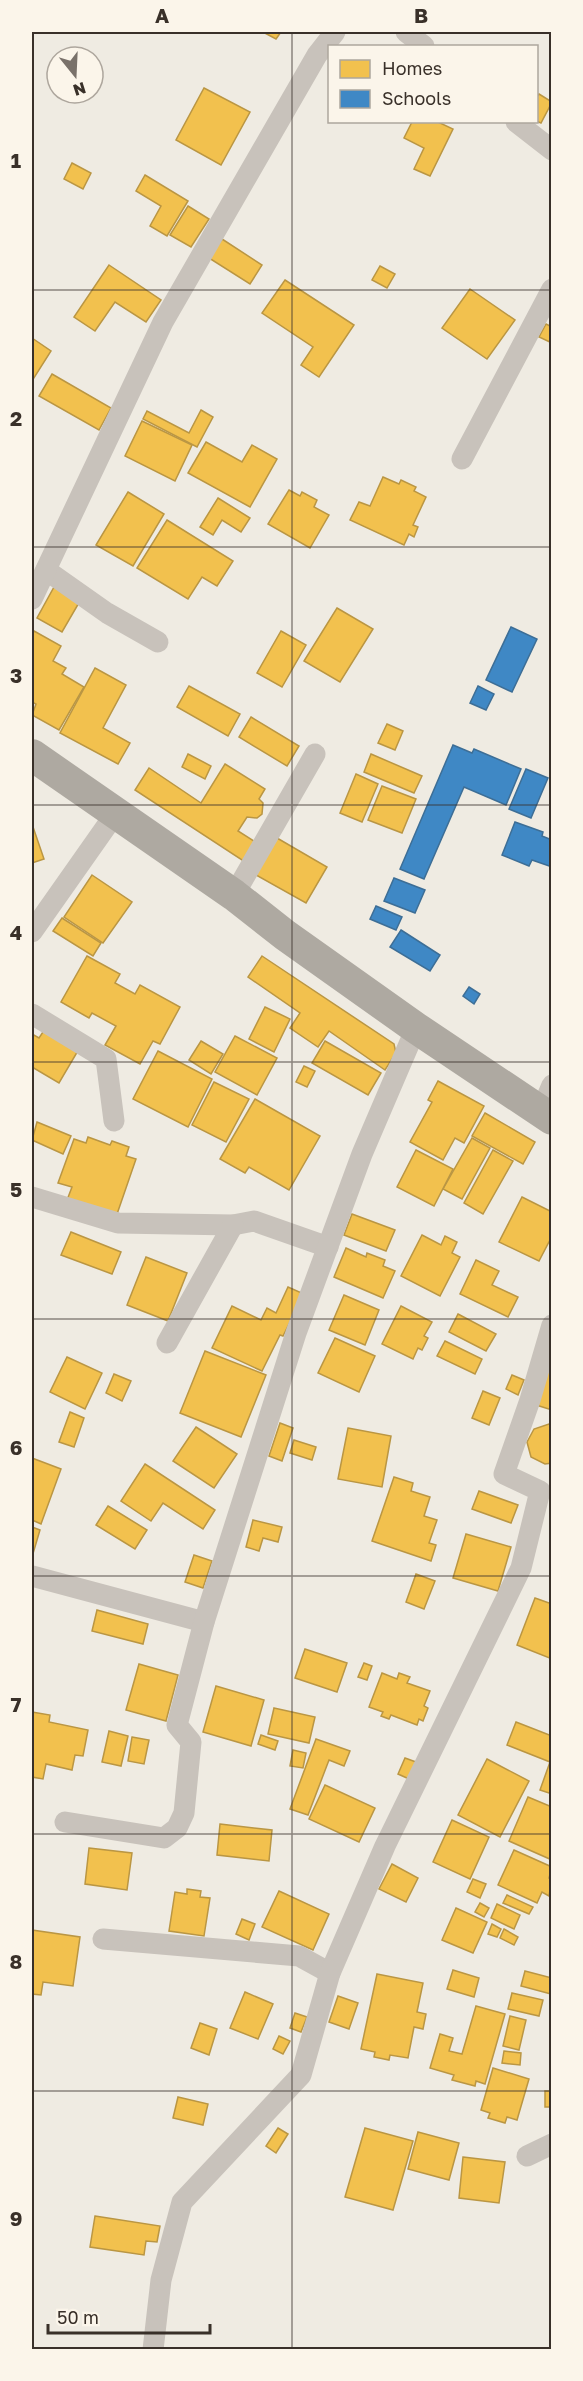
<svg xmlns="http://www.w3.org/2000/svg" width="583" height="2381" font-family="'Golos Text',sans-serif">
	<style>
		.homes { fill: #f2c14e; stroke: #ba9643; stroke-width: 1.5 }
		.schools { fill: #3f88c5; stroke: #3d6e96; stroke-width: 1.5 }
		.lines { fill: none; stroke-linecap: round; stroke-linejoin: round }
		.minor { stroke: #c8c2bb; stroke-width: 21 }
		.highway { stroke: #aea9a1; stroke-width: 32 }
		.grid { fill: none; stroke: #393029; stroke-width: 1.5; stroke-opacity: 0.55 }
		.neatline { fill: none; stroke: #393029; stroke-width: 2 }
		.grid-label { font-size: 20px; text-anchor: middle; font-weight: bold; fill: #393029 }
	</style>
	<rect width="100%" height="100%" fill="#efebe2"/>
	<!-- homes -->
	<g class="homes">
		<polygon points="263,32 281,32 276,39"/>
		<polygon points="204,88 250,112 221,165 176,140"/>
		<polygon points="539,94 552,102 541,123 536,121 536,98"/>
		<polygon points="412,122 438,122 453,129 430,176 414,169 424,148 404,138"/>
		<polygon points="72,163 91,173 83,189 64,179"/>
		<polygon points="145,175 188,201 167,236 150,226 161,206 136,191"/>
		<polygon points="188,206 209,219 191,247 170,235"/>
		<polygon points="222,239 262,265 250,284 209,258"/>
		<polygon points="109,265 161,300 146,322 115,302 95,331 74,317"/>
		<polygon points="380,266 395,274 387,288 372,280"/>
		<polygon points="285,280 354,325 319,377 301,365 313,347 262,313"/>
		<polygon points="470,289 515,320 487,359 442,328"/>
		<polygon points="546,324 552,327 552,343 539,337"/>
		<polygon points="32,338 51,351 32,381"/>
		<polygon points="52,374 111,408 99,430 39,396"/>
		<polygon points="201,410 213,417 197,447 143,419 147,411 189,433"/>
		<polygon points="142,421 192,445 175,481 125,456"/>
		<polygon points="206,442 242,462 252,445 277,459 250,507 188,473"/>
		<polygon points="383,477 399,484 401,480 416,487 414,491 426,497 413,525 418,527 414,537 409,534 404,545 350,520 359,502 370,506"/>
		<polygon points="289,490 300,496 302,492 317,500 314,507 329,515 310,548 268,524"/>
		<polygon points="128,492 164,514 133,566 96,545"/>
		<polygon points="218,498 250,518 241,532 222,520 213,535 200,527"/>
		<polygon points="167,520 233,561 217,586 202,577 188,599 137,568"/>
		<polygon points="54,587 80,601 62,632 37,618"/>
		<polygon points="337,608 373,629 340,682 304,661"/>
		<polygon points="34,631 61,646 53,661 66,668 62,674 84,687 59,730 32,715 36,704 32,702 32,636"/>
		<polygon points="281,631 306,645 282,687 257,673"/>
		<polygon points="95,668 126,685 103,728 130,743 118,764 60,733"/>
		<polygon points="189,686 240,714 228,736 177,707"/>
		<polygon points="251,717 299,746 287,766 239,737"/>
		<polygon points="387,724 403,731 395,750 378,743"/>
		<polygon points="188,754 211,766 205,779 182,767"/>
		<polygon points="371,754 422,776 414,793 364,772"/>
		<polygon points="225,764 265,789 259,799 263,803 262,814 257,818 247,817 238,831 257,843 245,862 135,790 149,768 201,803"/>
		<polygon points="356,774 378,784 362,822 340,813"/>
		<polygon points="382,786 416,799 402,833 368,820"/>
		<polygon points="32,824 44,859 32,863"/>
		<polygon points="277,838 327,867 306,903 256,875"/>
		<polygon points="92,875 132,902 103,943 64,917"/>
		<polygon points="62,918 101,943 93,956 53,931"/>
		<polygon points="87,956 120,974 115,983 135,994 140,985 180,1007 160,1044 153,1041 140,1064 105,1045 116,1026 92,1013 89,1018 61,1002"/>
		<polygon points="262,956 394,1044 396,1053 385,1070 329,1031 318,1047 290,1028 300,1013 248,977"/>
		<polygon points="265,1007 290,1019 274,1052 249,1039"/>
		<polygon points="45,1029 79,1049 59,1083 32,1067 32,1039 34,1035 39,1038"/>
		<polygon points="235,1036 277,1058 257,1095 215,1072"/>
		<polygon points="201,1041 223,1054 211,1074 189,1060"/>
		<polygon points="325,1041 381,1073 368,1095 312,1063"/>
		<polygon points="158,1051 212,1079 188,1127 133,1099"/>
		<polygon points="304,1066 315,1071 307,1087 296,1082"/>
		<polygon points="438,1081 484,1106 464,1143 455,1138 443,1160 410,1142 432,1102 428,1100"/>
		<polygon points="214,1082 249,1099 226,1142 192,1125"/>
		<polygon points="255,1099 320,1136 289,1190 249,1167 245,1173 220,1159"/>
		<polygon points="485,1113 535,1142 523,1164 472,1136"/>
		<polygon points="37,1122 71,1136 63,1154 32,1140"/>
		<polygon points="88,1137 110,1145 112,1141 129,1147 126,1156 136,1159 116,1217 67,1200 72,1187 58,1183 74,1139 86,1143"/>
		<polygon points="472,1138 490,1148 462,1199 443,1189"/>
		<polygon points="416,1150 453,1169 434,1206 397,1187"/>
		<polygon points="493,1150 513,1161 483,1214 464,1203"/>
		<polygon points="522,1197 552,1212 552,1236 539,1261 499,1242"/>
		<polygon points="352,1214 395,1230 386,1251 344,1235"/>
		<polygon points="71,1232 121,1252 112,1274 61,1255"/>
		<polygon points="422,1235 441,1245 445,1236 457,1242 452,1253 460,1257 440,1296 401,1276"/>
		<polygon points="346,1248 366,1257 367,1253 385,1260 383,1266 395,1271 383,1298 334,1277"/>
		<polygon points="146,1257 187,1273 168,1321 127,1305"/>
		<polygon points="476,1260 499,1271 492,1285 518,1297 508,1317 460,1294"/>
		<polygon points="288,1287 304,1294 283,1336 280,1335 262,1371 212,1348 232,1306 261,1320 267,1308 276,1313"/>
		<polygon points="344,1295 379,1310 365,1345 329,1330"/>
		<polygon points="401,1306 432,1322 424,1336 428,1338 422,1350 418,1348 413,1359 382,1344"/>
		<polygon points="458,1314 496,1334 486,1351 449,1332"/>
		<polygon points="335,1338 375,1356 359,1392 318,1373"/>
		<polygon points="445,1341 482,1359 475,1374 437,1356"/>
		<polygon points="205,1351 266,1375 241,1437 180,1413"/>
		<polygon points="67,1357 102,1373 85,1409 50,1392"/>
		<polygon points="552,1359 552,1410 536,1405"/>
		<polygon points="114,1374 131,1381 122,1401 106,1393"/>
		<polygon points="512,1375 524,1380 518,1395 506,1389"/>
		<polygon points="483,1391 500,1398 489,1425 472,1418"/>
		<polygon points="70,1412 84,1418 74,1447 59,1442"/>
		<polygon points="280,1423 293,1428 282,1461 269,1456"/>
		<polygon points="549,1424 552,1425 552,1463 545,1464 531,1457 527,1442 534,1429"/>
		<polygon points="196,1427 237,1454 214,1488 173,1461"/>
		<polygon points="348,1428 391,1436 382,1487 338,1479"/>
		<polygon points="294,1440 316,1447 312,1460 290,1453"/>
		<polygon points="32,1458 61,1469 41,1524 32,1520"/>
		<polygon points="145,1464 215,1510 203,1529 163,1503 151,1521 121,1501"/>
		<polygon points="394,1477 413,1483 411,1491 430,1497 424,1516 437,1520 429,1543 436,1545 431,1561 372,1541"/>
		<polygon points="479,1491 518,1505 511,1523 472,1509"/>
		<polygon points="108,1506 147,1530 135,1549 96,1525"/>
		<polygon points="253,1520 282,1527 278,1542 263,1538 259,1551 246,1547"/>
		<polygon points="32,1527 40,1530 32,1557"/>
		<polygon points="466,1534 511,1547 498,1591 453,1578"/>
		<polygon points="194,1555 212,1561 203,1588 185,1582"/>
		<polygon points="416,1574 435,1581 424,1609 406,1602"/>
		<polygon points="535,1598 552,1604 552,1659 517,1645"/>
		<polygon points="97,1610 148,1624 143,1644 92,1631"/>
		<polygon points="305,1649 347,1663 337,1692 295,1678"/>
		<polygon points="364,1663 372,1666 367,1680 358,1677"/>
		<polygon points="139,1664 178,1675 166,1721 126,1710"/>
		<polygon points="382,1673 397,1679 399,1673 410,1677 407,1683 430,1691 424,1706 428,1708 423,1721 419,1719 417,1725 391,1715 389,1719 381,1716 383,1712 369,1707"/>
		<polygon points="216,1686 264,1700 251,1746 203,1732"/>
		<polygon points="274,1708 315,1717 309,1743 268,1734"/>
		<polygon points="32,1712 50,1715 49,1722 88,1730 83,1756 75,1755 72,1770 46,1764 43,1779 32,1777"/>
		<polygon points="516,1722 552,1736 552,1794 540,1790 550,1762 507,1745"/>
		<polygon points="109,1731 128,1736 121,1766 102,1762"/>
		<polygon points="261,1735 278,1741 275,1750 258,1744"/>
		<polygon points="132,1737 149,1740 144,1764 128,1761"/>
		<polygon points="316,1739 350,1751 344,1766 329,1760 308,1815 290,1809"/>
		<polygon points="293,1750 306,1753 303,1768 290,1766"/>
		<polygon points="405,1758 416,1762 409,1779 398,1774"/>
		<polygon points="487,1759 529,1781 500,1837 458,1815"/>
		<polygon points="325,1785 375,1808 359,1842 309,1819"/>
		<polygon points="528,1797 552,1807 552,1860 509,1841"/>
		<polygon points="452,1820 489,1837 470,1879 433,1862"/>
		<polygon points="220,1824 272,1830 269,1861 217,1855"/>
		<polygon points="89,1848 132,1853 127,1890 85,1884"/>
		<polygon points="514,1850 552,1867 549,1878 552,1879 549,1896 542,1892 537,1903 498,1885"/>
		<polygon points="392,1864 418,1878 406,1902 379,1889"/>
		<polygon points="473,1879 486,1884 480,1898 467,1892"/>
		<polygon points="187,1889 201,1891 200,1897 210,1898 204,1936 169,1931 175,1892 187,1894"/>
		<polygon points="279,1891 329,1914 313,1950 262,1927"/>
		<polygon points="507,1895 533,1907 529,1914 503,1903"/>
		<polygon points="480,1903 489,1908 484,1917 475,1912"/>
		<polygon points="497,1904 520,1915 514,1929 491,1918"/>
		<polygon points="456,1908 487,1922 473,1953 442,1940"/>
		<polygon points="242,1919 255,1924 249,1940 236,1934"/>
		<polygon points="492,1924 501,1929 497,1937 488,1934"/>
		<polygon points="504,1929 518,1937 514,1945 500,1938"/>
		<polygon points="32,1930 80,1937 73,1986 43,1982 41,1995 32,1994"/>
		<polygon points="453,1970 479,1978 474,1997 447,1989"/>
		<polygon points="525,1971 552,1978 551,1994 521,1986"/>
		<polygon points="377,1974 423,1983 417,2012 426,2014 423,2029 414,2027 408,2058 390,2055 389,2060 374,2057 375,2052 361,2049"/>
		<polygon points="245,1992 273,2004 258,2039 230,2028"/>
		<polygon points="512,1993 543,2000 539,2016 508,2009"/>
		<polygon points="338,1996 358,2003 349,2029 329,2022"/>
		<polygon points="476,2006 505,2014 485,2084 476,2081 475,2086 452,2080 454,2075 430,2068 440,2034 453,2038 449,2051 462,2054"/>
		<polygon points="295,2013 307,2017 301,2032 290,2028"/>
		<polygon points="510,2016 526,2020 519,2050 503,2046"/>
		<polygon points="200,2023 217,2029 209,2055 191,2048"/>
		<polygon points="279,2036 290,2041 283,2054 273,2049"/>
		<polygon points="504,2051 521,2053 520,2065 502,2063"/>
		<polygon points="493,2068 529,2079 517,2120 507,2117 505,2123 488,2118 490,2113 481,2110"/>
		<rect x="545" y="2091" width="7" height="16"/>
		<polygon points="178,2097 208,2104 203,2125 173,2118"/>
		<polygon points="278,2128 288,2134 276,2153 266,2146"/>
		<polygon points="365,2128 413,2141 393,2210 345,2197"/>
		<polygon points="418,2132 459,2143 449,2180 408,2169"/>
		<polygon points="463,2157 505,2162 499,2203 459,2198"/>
		<polygon points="95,2216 160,2226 157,2242 146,2241 144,2255 90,2247"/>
	</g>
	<!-- schools -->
	<g class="schools">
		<polygon points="511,627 537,639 512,692 486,680"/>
		<polygon points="478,686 494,694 486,710 470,703"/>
		<polygon points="453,745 472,753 474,749 521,769 506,805 464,787 424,879 400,869"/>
		<polygon points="526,769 548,778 531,818 509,809"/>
		<polygon points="515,822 543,832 542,836 552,840 552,867 532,860 529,866 502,855"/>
		<polygon points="394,878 425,890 415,913 384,901"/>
		<polygon points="376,906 402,917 396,930 370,919"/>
		<polygon points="401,930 440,955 430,971 390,947"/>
		<polygon points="469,987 480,994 474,1004 463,996"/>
	</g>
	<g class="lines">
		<!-- minor -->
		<g class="minor">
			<polyline points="406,32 424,46"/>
			<polyline points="516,122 552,150"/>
			<polyline points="462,459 552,289"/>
			<polyline points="46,570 107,613 158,642"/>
			<polyline points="32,599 163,322 317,55 335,32"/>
			<polyline points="234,895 315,754"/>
			<polyline points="32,932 115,814"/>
			<polyline points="32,1014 106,1059 114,1121"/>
			<polyline points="541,1111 552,1085"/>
			<polyline points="32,1197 118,1223 233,1225 254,1221 328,1247"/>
			<polyline points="167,1343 233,1225"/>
			<polyline points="32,1576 204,1622"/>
			<polyline points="65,1822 164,1838 177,1828 184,1813 191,1742 177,1725 204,1622 296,1333 362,1154 416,1028"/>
			<polyline points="103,1939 299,1956 330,1973"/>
			<polyline points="527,2156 552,2144"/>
			<polyline points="153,2350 161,2280 182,2202 301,2075 330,1973 385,1846 521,1568 540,1491 504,1474 530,1400 552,1325"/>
		</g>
		<!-- highway -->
		<polyline class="highway" points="32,755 234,895 285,935 416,1028 552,1119"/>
	</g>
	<!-- grid -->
	<path class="grid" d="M292 32V2350M32 290H552M32 547H552M32 805H552M32 1062H552M32 1319H552M32 1576H552M32 1834H552M32 2091H552"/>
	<!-- border -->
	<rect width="583" height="2381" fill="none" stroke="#fbf5ea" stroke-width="66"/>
	<!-- legend -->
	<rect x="328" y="45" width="210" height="78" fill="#fbf5ea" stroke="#ada69d" stroke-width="1.5"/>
	<rect x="340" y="60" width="30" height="18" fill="#f2c14e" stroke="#ada69d" stroke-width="1.5"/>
	<text x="382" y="75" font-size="18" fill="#393029">Homes</text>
	<rect x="340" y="90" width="30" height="18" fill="#3f88c5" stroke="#ada69d" stroke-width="1.5"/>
	<text x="382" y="105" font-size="18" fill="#393029">Schools</text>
	<!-- north arrow -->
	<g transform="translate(75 75) rotate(162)"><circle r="28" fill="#fbf5ea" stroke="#ada69d" stroke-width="1.5"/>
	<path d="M0-4.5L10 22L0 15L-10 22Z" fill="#79716a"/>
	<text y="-9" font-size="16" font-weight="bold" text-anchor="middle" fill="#393029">N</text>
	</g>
	<!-- scale -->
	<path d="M48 2324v9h162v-9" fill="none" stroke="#393029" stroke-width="3"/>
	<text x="57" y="2324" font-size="18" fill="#393029" stroke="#fbf5ea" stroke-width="4.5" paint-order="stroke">50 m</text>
	<rect x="33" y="33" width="517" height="2315" class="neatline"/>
	<g class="grid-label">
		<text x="162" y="23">A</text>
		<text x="421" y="23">B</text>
		<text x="16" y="168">1</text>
		<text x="16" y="426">2</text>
		<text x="16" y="683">3</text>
		<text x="16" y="940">4</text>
		<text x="16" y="1197">5</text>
		<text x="16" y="1455">6</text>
		<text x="16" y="1712">7</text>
		<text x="16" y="1969">8</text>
		<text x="16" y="2226">9</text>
	</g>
</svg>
